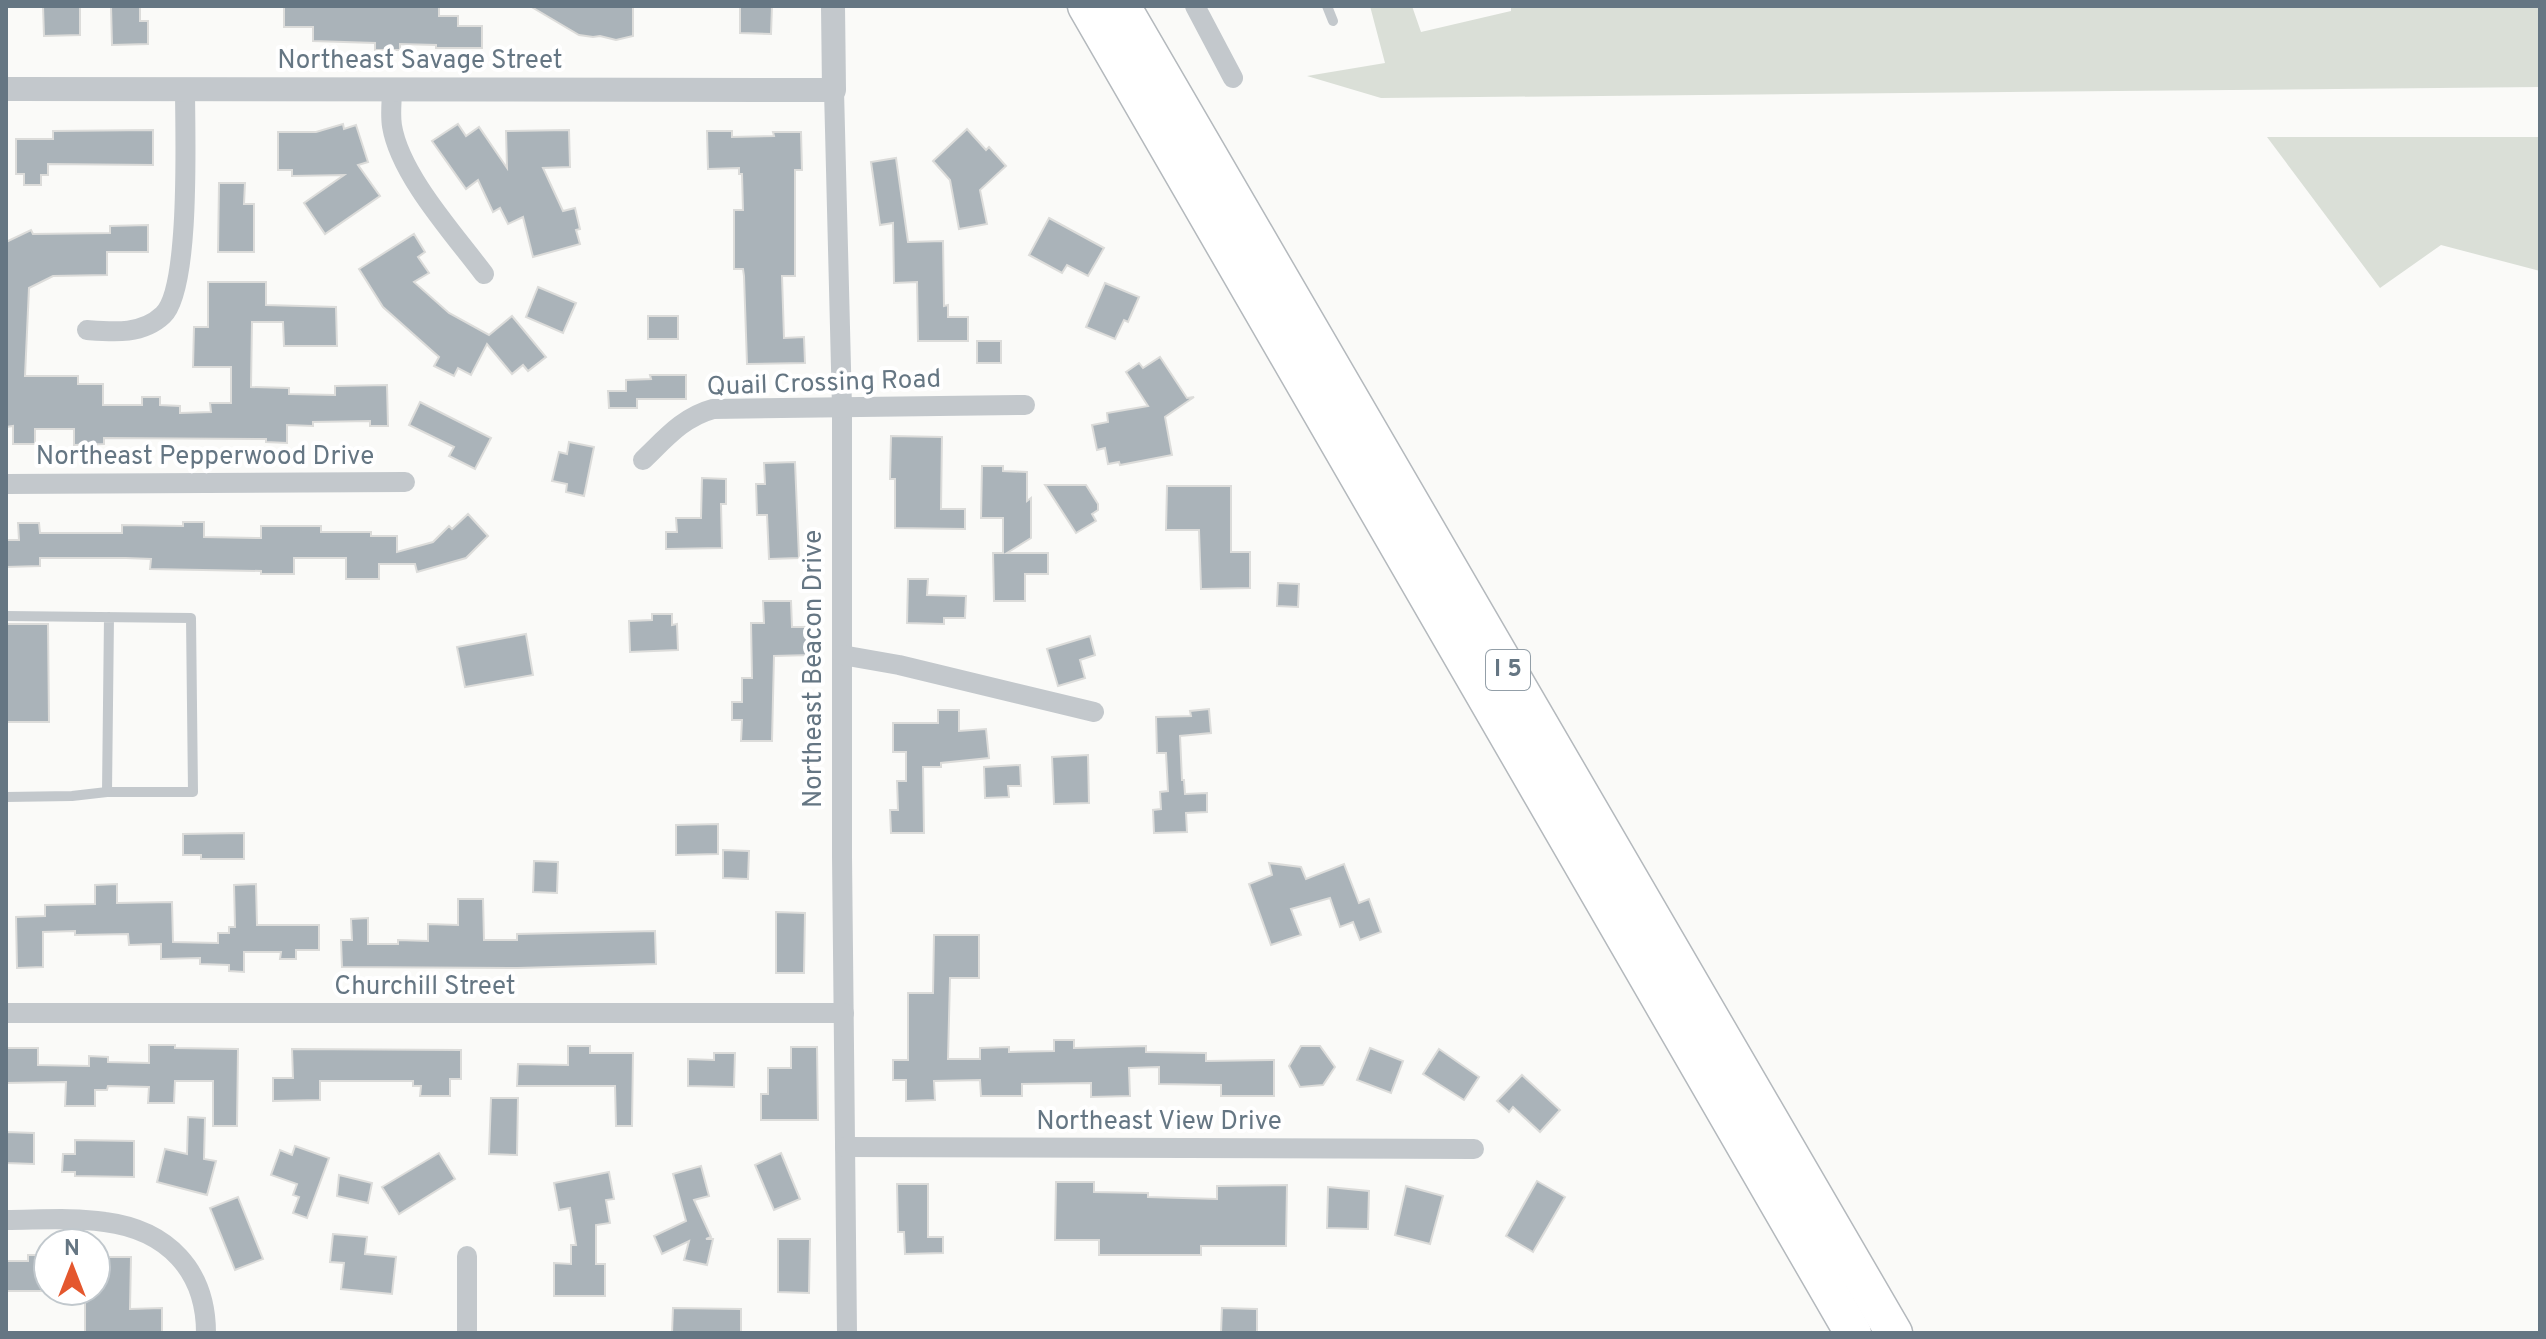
<svg xmlns="http://www.w3.org/2000/svg" width="2546" height="1339" font-family="Overpass,sans-serif">
	<style>
		.green { fill: #dadfd7 }
		.building { fill: #aab3b9; stroke: #dcdcda; stroke-width: 2 }
		.lines { fill: none; stroke-linecap: round; stroke-linejoin: round }
		.motorway-casing { stroke: #b4b9bd; stroke-width: 39 }
		.service { stroke: #c3c8cc; stroke-width: 10 }
		.minor { stroke: #c3c8cc; stroke-width: 20 }
		.tertiary { stroke: #c3c8cc; stroke-width: 24 }
		.motorway { stroke: #fff; stroke-width: 36 }
		.labels { text-anchor: middle; dominant-baseline: central; stroke-width: 8; stroke-linejoin: round; paint-order: stroke }
		.shield { fill: #fff; stroke: #939fa8; stroke-width: 2 }
		.shield-label { font-size: 24px; font-weight: bold; fill: #657683 }
		.street-label { font-size: 26px; fill: #657683; stroke: #fff }
	</style>
	<rect width="100%" height="100%" fill="#fafaf8"/>
	<!-- green -->
	<g class="green">
		<polygon points="1370,6 1412,6 1421,32 1511,11 1511,6 2540,6 2540,87 1381,98 1307,76 1385,63"/>
		<polygon points="2267,137 2540,137 2540,271 2441,245 2380,288"/>
	</g>
	<!-- building -->
	<g class="building">
		<polygon points="43,6 80,6 80,35 44,36"/>
		<polygon points="111,6 140,6 140,21 148,21 148,44 112,45"/>
		<polygon points="284,6 439,6 439,16 458,16 458,26 482,26 482,48 436,48 436,45 400,44 400,50 375,50 375,43 313,41 313,27 284,27"/>
		<polygon points="530,6 633,6 633,36 616,40 600,36 593,37 579,35"/>
		<polygon points="740,6 772,6 771,34 740,33"/>
		<polygon points="343,124 344,129 356,125 368,162 358,165 380,196 325,234 304,203 344,175 292,176 292,170 278,170 278,132 316,132"/>
		<polygon points="458,124 466,136 479,127 507,168 506,131 569,130 570,167 543,168 563,211 575,208 580,229 576,230 580,244 533,257 523,217 508,224 500,208 493,212 478,180 466,189 432,141"/>
		<polygon points="967,129 986,150 989,147 1006,166 980,190 987,224 959,229 950,180 933,161"/>
		<polygon points="153,130 153,165 48,164 48,175 41,175 41,185 24,185 24,174 16,174 16,139 53,139 53,131"/>
		<polygon points="707,131 732,131 732,137 774,136 773,132 801,132 802,170 795,170 795,276 782,276 784,338 804,337 805,363 747,364 744,276 743,269 734,269 734,210 743,210 742,174 739,174 739,168 708,169"/>
		<polygon points="896,158 908,242 943,241 944,306 948,305 948,317 968,317 968,341 918,341 917,282 894,283 893,223 880,225 871,162"/>
		<polygon points="219,183 245,183 244,204 254,204 254,252 218,252"/>
		<polygon points="1049,218 1104,248 1088,276 1067,265 1062,273 1029,255"/>
		<polygon points="148,225 148,252 107,252 107,275 53,276 29,288 25,376 78,376 78,384 103,384 103,405 142,405 142,397 160,397 160,405 180,406 180,413 211,412 210,403 231,403 231,367 193,367 194,327 208,327 208,282 266,282 266,305 336,307 337,346 284,346 283,322 252,322 251,387 289,388 289,394 335,395 335,386 387,385 388,426 370,426 370,421 313,422 313,426 287,425 287,443 266,442 266,439 104,438 104,444 74,445 74,429 35,429 35,444 13,444 13,426 6,427 6,242 31,230 33,234 110,233 110,226"/>
		<polygon points="414,234 425,252 418,257 429,273 414,282 449,313 489,335 512,316 546,357 528,371 523,365 512,374 487,344 471,375 458,368 454,376 434,366 439,357 383,307 359,269"/>
		<polygon points="1105,283 1139,297 1128,322 1124,320 1115,339 1086,327"/>
		<polygon points="538,287 576,303 563,333 526,317"/>
		<rect x="648" y="316" width="30" height="23"/>
		<rect x="977" y="341" width="24" height="22"/>
		<polygon points="1160,357 1187,398 1194,397 1165,417 1172,455 1120,465 1119,462 1108,464 1105,448 1097,450 1092,425 1108,422 1107,413 1148,406 1126,372 1139,363 1143,368"/>
		<polygon points="650,375 686,375 686,399 637,399 637,408 609,408 608,391 626,391 626,380 651,379"/>
		<polygon points="420,402 491,438 475,469 449,456 454,447 409,425"/>
		<polygon points="891,436 942,437 941,509 965,509 965,529 895,528 895,479 890,479"/>
		<polygon points="569,442 594,447 584,496 566,492 567,484 552,481 559,452 567,454"/>
		<polygon points="795,462 799,558 769,559 767,515 757,515 756,484 765,484 764,463"/>
		<polygon points="982,466 1003,466 1003,471 1027,472 1027,501 1031,498 1031,538 1007,553 1048,553 1048,574 1025,574 1025,601 994,601 993,553 1003,553 1003,518 981,518"/>
		<polygon points="702,478 726,479 726,504 721,504 722,548 666,549 666,532 677,532 676,518 701,518"/>
		<polygon points="1045,485 1086,485 1098,504 1098,510 1092,514 1096,521 1076,533"/>
		<polygon points="1167,486 1231,486 1231,552 1250,552 1250,588 1201,589 1199,530 1166,530"/>
		<polygon points="468,514 488,536 466,558 417,572 415,564 379,564 379,579 346,579 346,558 294,558 294,574 261,574 261,571 150,569 151,559 126,558 40,558 40,566 6,567 6,540 19,540 18,523 39,523 40,533 122,533 122,525 183,526 183,522 204,522 204,537 261,538 261,526 321,526 321,532 371,532 371,536 397,536 397,552 433,542 449,526 452,529"/>
		<polygon points="908,579 928,579 927,595 966,596 965,618 944,618 944,624 907,623"/>
		<polygon points="1278,583 1299,584 1298,607 1277,606"/>
		<polygon points="763,601 791,601 792,627 811,627 811,655 774,656 772,741 741,741 742,720 732,720 732,702 742,702 742,678 752,678 751,623 764,623"/>
		<polygon points="652,614 672,614 672,625 677,624 678,650 630,652 629,621 652,620"/>
		<polygon points="6,624 48,624 49,722 6,722"/>
		<polygon points="526,634 533,675 465,687 457,647"/>
		<polygon points="1090,636 1095,655 1080,660 1085,678 1058,686 1047,649"/>
		<polygon points="1209,709 1211,733 1180,736 1182,780 1184,780 1185,794 1207,793 1207,812 1186,813 1187,832 1154,833 1153,810 1161,809 1160,792 1168,791 1166,753 1157,753 1156,717 1191,716 1190,711"/>
		<polygon points="938,710 959,710 959,731 986,729 989,758 941,763 941,767 923,767 924,833 891,833 890,810 898,810 897,781 906,781 906,752 893,752 893,723 938,723"/>
		<polygon points="1088,755 1089,803 1054,804 1052,757"/>
		<polygon points="1020,765 1021,786 1008,786 1009,797 985,798 984,767"/>
		<polygon points="718,824 718,854 676,855 676,825"/>
		<polygon points="244,833 244,859 201,859 201,855 183,855 183,834"/>
		<polygon points="723,850 749,851 748,879 723,878"/>
		<polygon points="534,861 558,862 557,893 533,892"/>
		<polygon points="1269,863 1301,867 1306,879 1344,864 1359,903 1369,899 1381,932 1360,940 1353,922 1340,927 1330,898 1291,909 1301,935 1271,945 1249,884 1272,875"/>
		<polygon points="117,884 117,903 172,902 173,942 218,943 218,933 229,933 229,927 235,927 234,885 256,884 257,925 319,925 319,950 296,950 296,959 280,959 281,952 244,952 244,972 229,971 229,965 200,964 200,958 161,959 161,944 129,945 128,934 75,935 75,931 43,932 43,967 17,968 16,917 45,916 45,905 95,904 95,885"/>
		<polygon points="458,899 483,899 484,940 517,940 517,934 655,931 656,964 518,968 342,967 341,940 352,940 351,919 368,918 368,944 398,944 398,940 428,941 428,924 458,925"/>
		<polygon points="776,912 805,913 804,973 776,973"/>
		<polygon points="934,935 979,935 979,978 950,978 948,1059 980,1059 980,1048 1009,1047 1009,1052 1054,1051 1054,1040 1074,1040 1074,1048 1146,1046 1146,1052 1206,1053 1206,1061 1274,1060 1274,1096 1221,1096 1221,1085 1159,1084 1159,1067 1129,1068 1130,1096 1091,1097 1091,1083 1022,1084 1022,1096 981,1096 980,1080 934,1081 935,1100 906,1101 906,1080 893,1080 893,1060 908,1060 908,993 933,993"/>
		<polygon points="149,1045 175,1045 175,1048 238,1049 237,1126 213,1126 213,1081 175,1081 174,1103 148,1103 149,1087 108,1086 107,1090 95,1090 95,1106 65,1106 66,1082 6,1083 6,1048 38,1048 38,1065 89,1066 89,1056 108,1057 108,1062 149,1063"/>
		<polygon points="568,1046 590,1046 590,1053 633,1053 632,1126 616,1126 615,1086 517,1086 518,1064 568,1065"/>
		<polygon points="1301,1046 1320,1046 1335,1067 1323,1085 1300,1087 1289,1066"/>
		<polygon points="791,1047 817,1047 818,1120 761,1120 761,1094 768,1094 768,1068 791,1068"/>
		<polygon points="1370,1048 1403,1061 1391,1093 1357,1080"/>
		<polygon points="292,1049 461,1050 461,1079 450,1079 450,1096 420,1096 421,1086 413,1086 413,1081 320,1081 320,1100 273,1101 273,1078 293,1078"/>
		<polygon points="1439,1049 1479,1077 1464,1100 1423,1074"/>
		<polygon points="714,1053 735,1053 734,1087 688,1086 688,1059 714,1060"/>
		<polygon points="1522,1075 1560,1110 1540,1132 1513,1107 1509,1112 1497,1101"/>
		<polygon points="491,1098 518,1098 517,1155 489,1154"/>
		<polygon points="188,1117 205,1118 204,1159 216,1161 207,1195 157,1182 165,1149 187,1154"/>
		<polygon points="6,1132 34,1133 34,1164 6,1163"/>
		<polygon points="75,1140 134,1141 134,1177 75,1176 75,1172 62,1172 63,1154 75,1154"/>
		<polygon points="295,1146 329,1158 307,1218 293,1213 299,1197 293,1195 297,1184 271,1175 280,1150 292,1155"/>
		<polygon points="439,1153 455,1179 399,1214 382,1187"/>
		<polygon points="781,1153 800,1199 774,1210 755,1165"/>
		<polygon points="701,1166 709,1196 694,1200 711,1237 706,1239 713,1239 707,1265 684,1260 689,1241 662,1254 654,1236 686,1221 673,1174"/>
		<polygon points="609,1172 614,1199 606,1200 610,1223 596,1225 596,1264 605,1264 605,1296 554,1296 554,1263 571,1264 571,1245 576,1245 570,1208 559,1210 554,1183"/>
		<polygon points="339,1175 372,1183 368,1203 337,1196"/>
		<polygon points="1537,1181 1565,1197 1533,1252 1506,1236"/>
		<polygon points="1056,1182 1094,1182 1094,1192 1148,1193 1148,1197 1217,1199 1217,1186 1287,1185 1286,1246 1201,1246 1201,1255 1099,1255 1099,1240 1055,1240"/>
		<polygon points="897,1184 928,1184 928,1237 943,1237 943,1253 905,1254 904,1232 898,1232"/>
		<polygon points="1406,1186 1443,1196 1430,1244 1395,1235"/>
		<polygon points="1328,1187 1369,1191 1368,1229 1327,1228"/>
		<polygon points="238,1197 263,1259 235,1270 210,1208"/>
		<polygon points="333,1234 367,1237 365,1254 396,1257 392,1294 341,1289 344,1263 330,1262"/>
		<polygon points="778,1239 810,1239 809,1293 778,1292"/>
		<polygon points="28,1255 48,1255 48,1291 6,1291 6,1261 28,1261"/>
		<polygon points="96,1257 131,1257 130,1309 162,1308 162,1333 85,1333 85,1291 96,1291"/>
		<polygon points="673,1308 741,1309 741,1333 672,1333"/>
		<polygon points="1222,1308 1257,1309 1257,1333 1221,1333"/>
	</g>
	<g class="lines">
		<!-- motorway casing -->
		<g class="motorway-casing">
			<g id="motorway">
				<polyline points="1086,6 1853,1333"/>
				<polyline points="1122,6 1894,1333"/>
			</g>
		</g>
		<!-- service -->
		<g class="service">
			<polyline points="1327,6 1333,21"/>
			<polyline points="6,616 191,618 193,792 107,792 109,617"/>
			<polyline points="6,797 72,796 107,792"/>
		</g>
		<!-- minor -->
		<g class="minor">
			<polyline points="1195,6 1233,78"/>
			<path d="M392 89C392 101 390 114 392 126 400 175 454 234 484 274"/>
			<polyline points="834,90 842,407 842,856 847,1333"/>
			<path d="M87 330C113 332 142 335 163 315 191 289 185 131 185 89"/>
			<path d="M643 460C665 439 683 417 713 409L1025 405"/>
			<polyline points="6,484 405,482"/>
			<polyline points="842,655 899,665 1094,712"/>
			<polyline points="6,1013 844,1013"/>
			<polyline points="845,1147 1474,1149"/>
			<path d="M6 1220C38 1220 73 1217 105 1222 167 1230 206 1270 206 1333"/>
			<polyline points="467,1256 467,1333"/>
		</g>
		<!-- tertiary -->
		<polyline class="tertiary" points="6,89 834,90 833,6"/>
		<!-- motorway -->
		<use href="#motorway" class="motorway"/>
	</g>
	<g class="labels">
		<!-- shield labels -->
		<rect class="shield" x="1486" y="650" width="44" height="40" rx="6"/>
		<g class="shield-label">
			<text x="1508" y="670">I 5</text>
		</g>
		<!-- street labels -->
		<g class="street-label">
			<text x="420" y="61">Northeast Savage Street</text>
			<text transform="translate(824 384) rotate(-2)">Quail Crossing Road</text>
			<text x="205" y="457">Northeast Pepperwood Drive</text>
			<text transform="translate(814 669) rotate(-90)">Northeast Beacon Drive</text>
			<text x="425" y="987">Churchill Street</text>
			<text x="1159" y="1122">Northeast View Drive</text>
		</g>
	</g>
	<!-- border -->
	<rect width="2546" height="1339" fill="none" stroke="#657683" stroke-width="16"/>
	<!-- north arrow -->
	<g transform="translate(72 1267)"><circle r="38" fill="#ffffff" stroke="#c1c8cd" stroke-width="2"/>
	<path d="M0-6L14 30L0 20L-14 30Z" fill="#e4572e"/>
	<text y="-12" font-size="22" font-weight="bold" text-anchor="middle" fill="#657683">N</text>
	</g>
</svg>
